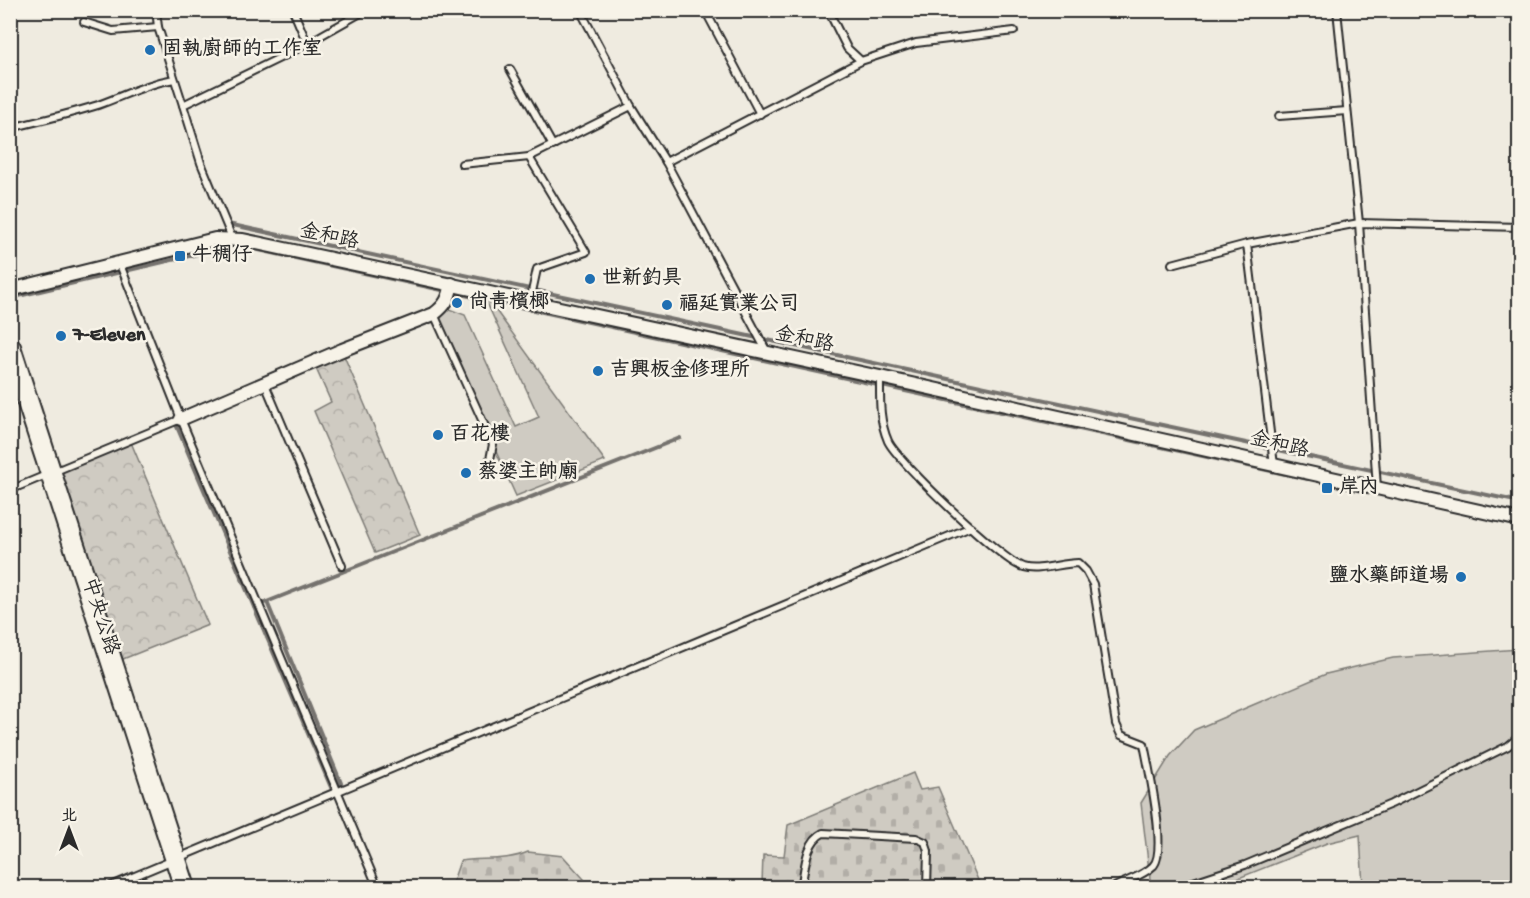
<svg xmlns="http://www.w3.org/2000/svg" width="1530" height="898" font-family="'Gochi Hand','LXGW WenKai TC',sans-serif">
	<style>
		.green { fill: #cfcbc2; stroke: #7d7b76; stroke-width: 1.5 }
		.forest { fill: url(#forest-crowns); stroke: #7d7b76; stroke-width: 1.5 }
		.cemetery { fill: url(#cemetery-stones); stroke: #7d7b76; stroke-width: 1.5 }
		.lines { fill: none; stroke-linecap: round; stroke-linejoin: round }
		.stream { stroke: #74726e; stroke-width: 4 }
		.lane-casing { stroke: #2b2b2b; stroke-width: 10 }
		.street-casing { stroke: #2b2b2b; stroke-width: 16 }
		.primary-casing { stroke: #2b2b2b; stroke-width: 24 }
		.lane { stroke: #f7f3e8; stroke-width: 6 }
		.street { stroke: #f7f3e8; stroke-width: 12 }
		.primary { stroke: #f7f3e8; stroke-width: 20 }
		.poi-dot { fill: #1f6fb2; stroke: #f7f3e8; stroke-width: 2 }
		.labels { text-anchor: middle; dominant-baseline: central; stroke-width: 5; stroke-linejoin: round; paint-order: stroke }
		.poi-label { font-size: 20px; font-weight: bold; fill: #2b2b2b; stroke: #f7f3e8; text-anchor: start }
		.street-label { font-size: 20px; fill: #2b2b2b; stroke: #f7f3e8 }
	</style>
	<defs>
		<pattern id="forest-crowns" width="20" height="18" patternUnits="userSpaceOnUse" patternTransform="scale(1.5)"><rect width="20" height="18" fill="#cfcbc2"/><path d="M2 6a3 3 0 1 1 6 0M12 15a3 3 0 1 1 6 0" fill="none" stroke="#b2aea7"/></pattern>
		<pattern id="cemetery-stones" width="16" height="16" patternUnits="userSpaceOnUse" patternTransform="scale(1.5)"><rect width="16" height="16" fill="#cfcbc2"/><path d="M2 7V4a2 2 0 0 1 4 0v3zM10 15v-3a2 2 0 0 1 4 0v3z" fill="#b2aea7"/></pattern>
	</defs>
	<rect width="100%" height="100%" fill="#efebe0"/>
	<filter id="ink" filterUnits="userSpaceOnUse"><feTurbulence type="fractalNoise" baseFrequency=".0167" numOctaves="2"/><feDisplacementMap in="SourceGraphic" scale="12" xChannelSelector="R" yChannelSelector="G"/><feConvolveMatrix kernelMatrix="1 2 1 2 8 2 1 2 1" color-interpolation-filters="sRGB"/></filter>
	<g filter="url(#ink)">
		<!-- green -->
		<g class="green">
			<polygon points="481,290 605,461 516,496 434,314 444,307 465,315 516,427 539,417"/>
			<polygon points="1519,649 1519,887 1363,887 1360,835 1327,843 1216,887 1151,887 1141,803 1170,756 1194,730 1326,674 1393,658"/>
		</g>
		<!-- forest -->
		<g class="forest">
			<polygon points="342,351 420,535 375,553 314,411 331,402 314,364"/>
			<polygon points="130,440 208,625 113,663 53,473"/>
		</g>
		<!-- cemetery -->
		<g class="cemetery">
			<polygon points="913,773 920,790 938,787 981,887 798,888 798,884 762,884 763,855 784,856 788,825"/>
			<path d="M528 852 563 856 584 879 586 887H451L460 861C481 858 509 861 528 852Z"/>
		</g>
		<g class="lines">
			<!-- stream -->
			<g class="stream">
				<polyline points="228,224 1520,502"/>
				<polyline points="10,298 236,245 1308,479"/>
				<polyline points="175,422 333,792"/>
				<polyline points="267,602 343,788"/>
				<polyline points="254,607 680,438"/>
			</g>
			<!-- lane casing -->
			<g class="lane-casing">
				<g id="lane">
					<polyline points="156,10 158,27 183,105"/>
					<polyline points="293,10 307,43"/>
					<polyline points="580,10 631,106 666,162 767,352"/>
					<polyline points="705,10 760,114"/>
					<polyline points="828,10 847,48 861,61"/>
					<polyline points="1337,10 1359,223 1377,488"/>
					<polyline points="84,22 113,31 158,27"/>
					<polyline points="510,69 553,146"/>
					<polyline points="1279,116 1347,111"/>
					<path d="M10 128C40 121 69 114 98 105 124 96 145 84 174 79"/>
					<polyline points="666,162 861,61 916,43 1014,31"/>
					<polyline points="462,164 529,157"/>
					<polyline points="232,238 201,163 183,105 290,53 366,10"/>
					<polyline points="1247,244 1274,465"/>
					<polyline points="119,262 181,419 378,888"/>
					<polyline points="1172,264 1247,244 1359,223 1520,227"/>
					<polyline points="10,270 16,289"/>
					<polyline points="530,301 537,269 586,252 529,157 631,106"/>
					<polyline points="434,314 493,444 488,470"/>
					<path d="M880 378C880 400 879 420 888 441 897 461 1003 562 1023 567 1039 572 1061 563 1078 563L1086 571 1093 584 1116 724 1121 735 1144 744C1148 766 1168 852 1153 866 1143 876 1125 881 1113 888"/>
					<polyline points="265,384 342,566"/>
					<polyline points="10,490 181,419"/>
					<polyline points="106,888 971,527"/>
					<path d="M801 888C805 870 805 842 823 833L916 838 925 842 928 851 927 888"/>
					<polyline points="1175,888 1245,865 1391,804 1508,746 1520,736"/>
				</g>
			</g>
			<!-- street casing -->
			<g class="street-casing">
				<g id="street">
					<polyline points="10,290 215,239 243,240 880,377 1520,520"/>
					<path d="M181 419 342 350 434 314C446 305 449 298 452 284"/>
				</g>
			</g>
			<!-- primary casing -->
			<g class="primary-casing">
				<polyline id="primary" points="10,347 185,888"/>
			</g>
			<!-- lane -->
			<use href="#lane" class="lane"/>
			<!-- street -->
			<use href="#street" class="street"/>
			<!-- primary -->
			<use href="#primary" class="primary"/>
		</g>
	</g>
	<!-- markers -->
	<g class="poi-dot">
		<circle cx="150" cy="50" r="6"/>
		<rect x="174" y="250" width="12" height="12" rx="3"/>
		<circle cx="590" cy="279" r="6"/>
		<circle cx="457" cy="303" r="6"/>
		<circle cx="667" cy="305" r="6"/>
		<circle cx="61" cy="336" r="6"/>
		<circle cx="598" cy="371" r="6"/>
		<circle cx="438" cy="435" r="6"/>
		<circle cx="466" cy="473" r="6"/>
		<rect x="1321" y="482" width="12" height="12" rx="3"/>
		<circle cx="1461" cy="577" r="6"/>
	</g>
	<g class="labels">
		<!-- poi labels -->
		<g class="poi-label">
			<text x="162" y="50">固執廚師的工作室</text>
			<text x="192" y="256">牛稠仔</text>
			<text x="602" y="279">世新釣具</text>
			<text x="469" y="303">尚青檳榔</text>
			<text x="679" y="305">福延實業公司</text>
			<text x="73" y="336">7-Eleven</text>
			<text x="610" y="371">吉興板金修理所</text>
			<text x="450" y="435">百花樓</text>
			<text x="478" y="473">蔡婆主帥廟</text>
			<text x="1339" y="488">岸內</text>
			<text x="1449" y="577" text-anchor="end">鹽水藥師道場</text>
		</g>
		<!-- street labels -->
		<g class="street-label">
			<text transform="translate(329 238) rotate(12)">金和路</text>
			<text transform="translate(804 341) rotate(12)">金和路</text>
			<text transform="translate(1279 446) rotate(13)">金和路</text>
			<text transform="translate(99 617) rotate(72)">中央公路</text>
		</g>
	</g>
	<!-- margin -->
	<rect width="1530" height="898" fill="none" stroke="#f7f3e8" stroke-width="36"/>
	<rect x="18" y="18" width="1494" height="862" fill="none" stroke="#2b2b2b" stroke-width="2" filter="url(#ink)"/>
	<!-- north arrow -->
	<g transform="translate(69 829)" stroke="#f7f3e8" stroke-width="4.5" paint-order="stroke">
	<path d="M0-4.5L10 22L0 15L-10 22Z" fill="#2b2b2b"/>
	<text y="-9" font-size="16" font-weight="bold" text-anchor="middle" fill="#2b2b2b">北</text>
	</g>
</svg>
